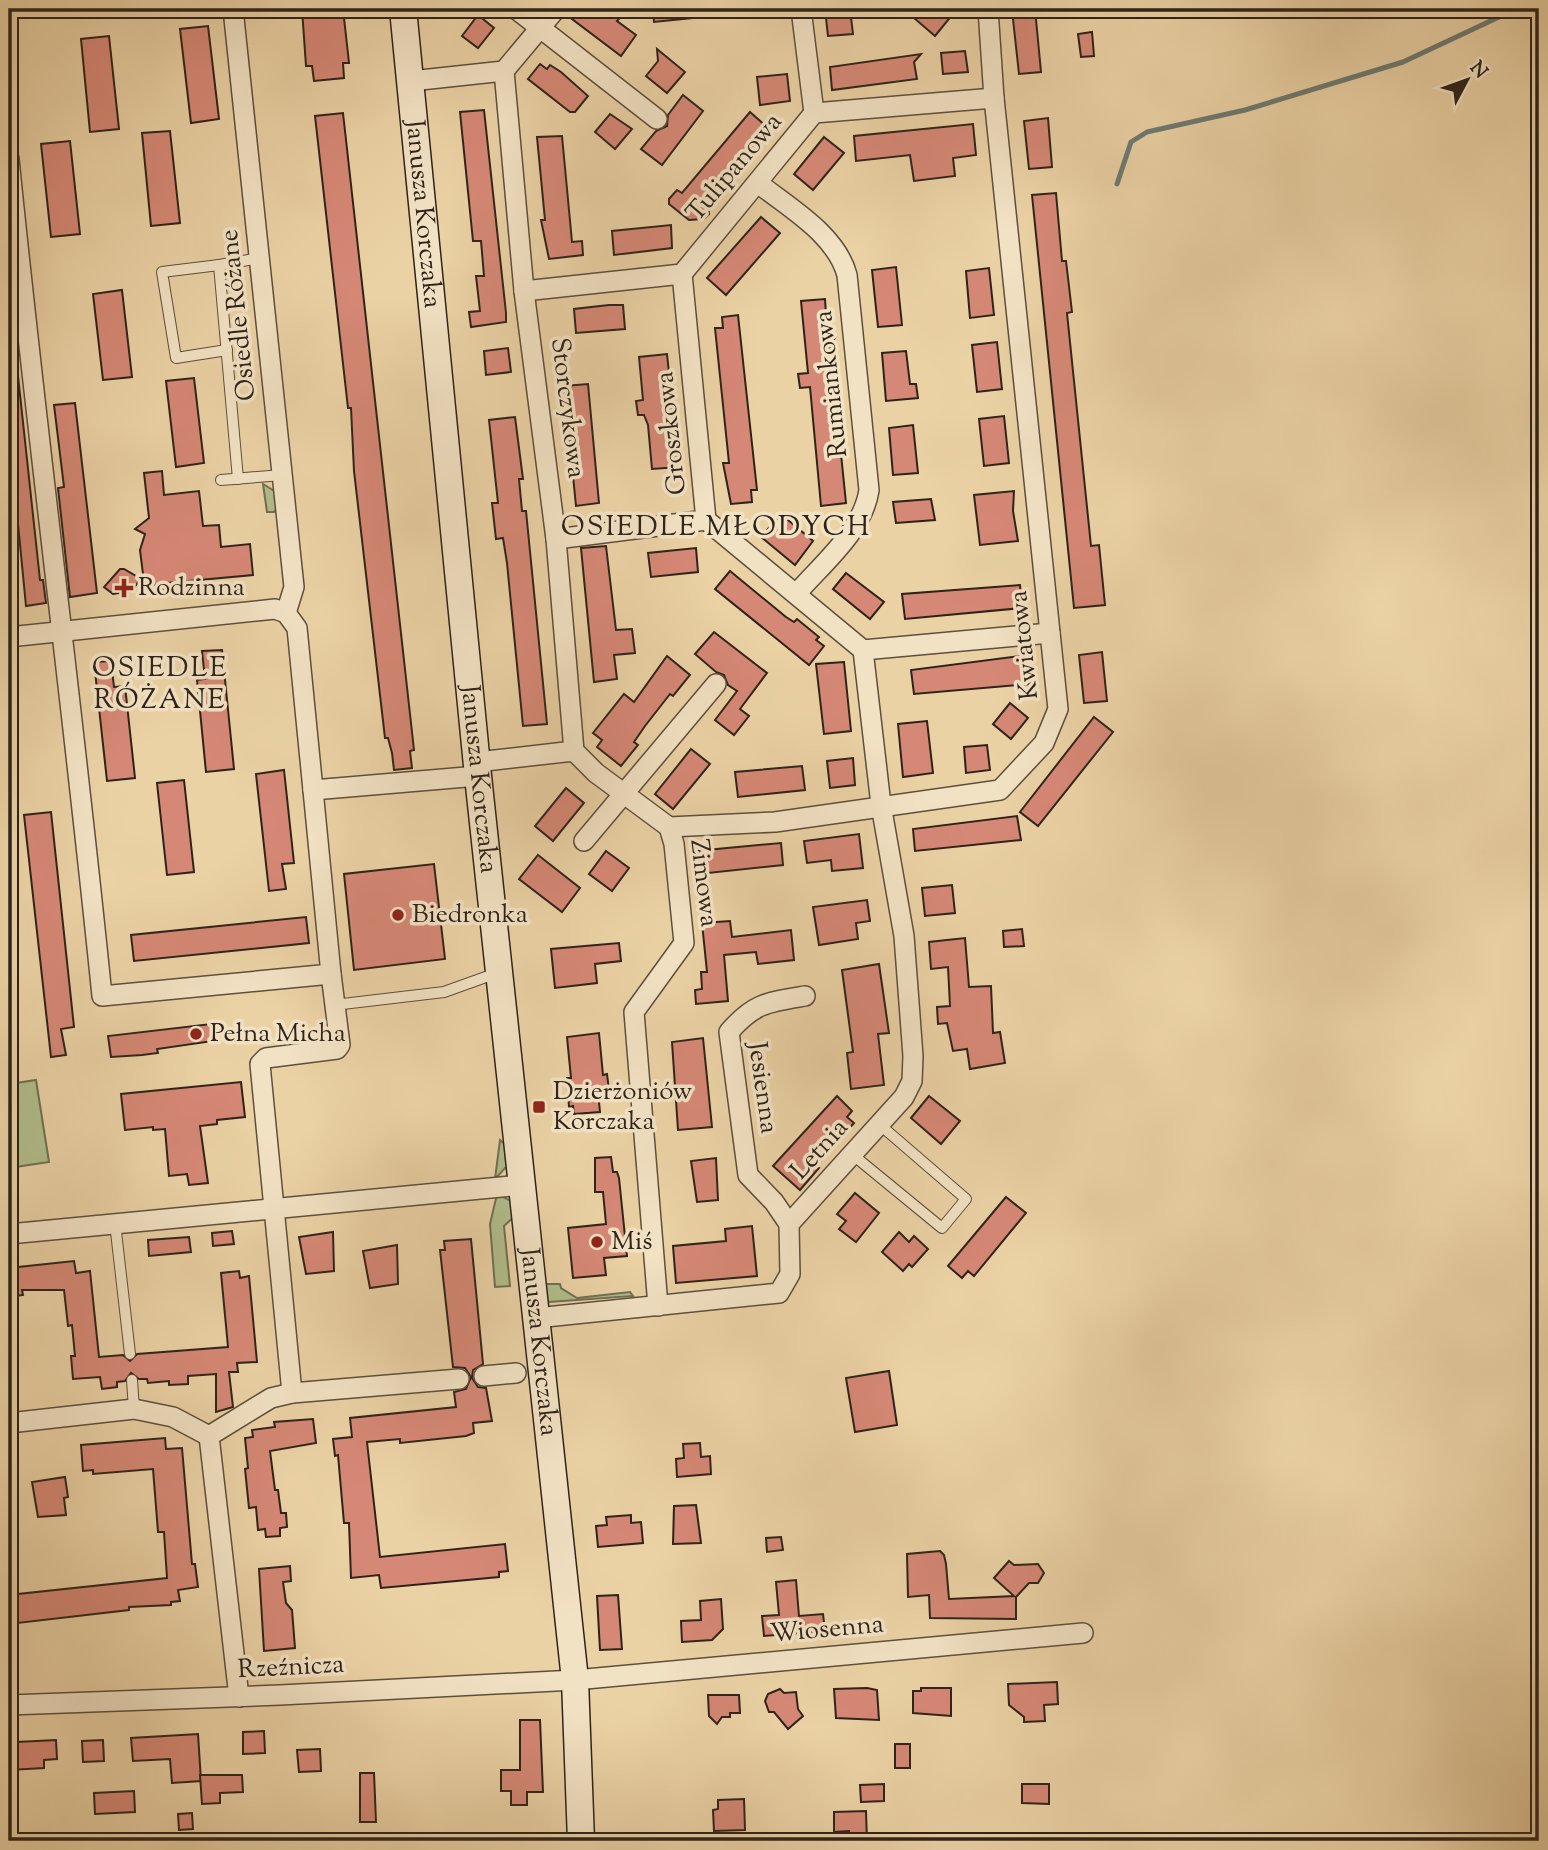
<svg xmlns="http://www.w3.org/2000/svg" width="1548" height="1850" font-family="'Sorts Mill Goudy',serif">
	<style>
		.green { fill: #b1bd8b; stroke: #707053; stroke-width: 2 }
		.lines { fill: none; stroke-linecap: round; stroke-linejoin: round }
		.stream { stroke: #6e7b73; stroke-width: 5 }
		.building { fill: #d68876; stroke: #2e231b; stroke-width: 2 }
		.lane-casing { stroke: #5d4f3e; stroke-width: 12 }
		.street-casing { stroke: #5d4f3e; stroke-width: 22 }
		.secondary-casing { stroke: #2e231b; stroke-width: 29 }
		.lane { stroke: #f2e2c4; stroke-width: 10 }
		.street { stroke: #f2e2c4; stroke-width: 19 }
		.secondary { stroke: #f2e2c4; stroke-width: 26 }
		.poi-dot { fill: #8f2418; stroke: #f2e2c4; stroke-width: 2.5 }
		.labels { text-anchor: middle; dominant-baseline: central; stroke-width: 7; stroke-linejoin: round; paint-order: stroke }
		.street-label { font-size: 26px; fill: #2e231b; stroke: #f2e2c4 }
		.poi-label { font-size: 26px; fill: #2e231b; stroke: #f2e2c4; text-anchor: start }
		.neighbourhood-label { font-size: 28px; letter-spacing: 2px; fill: #2e231b; stroke: #f2e2c4 }
	</style>
	<rect width="100%" height="100%" fill="#ebd2a5"/>
	<filter id="stains"><feTurbulence type="fractalNoise" baseFrequency=".00286" numOctaves="4"/><feColorMatrix values="0 0 0 0 .2 0 0 0 0 .09 0 0 0 0 .02 0 0 0 .5 -.17"/></filter>
	<radialGradient id="worn" r=".72"><stop offset=".6" stop-color="#630" stop-opacity="0"/><stop offset="1" stop-color="#630" stop-opacity=".3"/></radialGradient>
	<!-- green -->
	<g class="green">
		<polygon points="263,484 276,492 278,508 274,512 267,512"/>
		<polygon points="36,1080 49,1162 9,1168 9,1084"/>
		<polygon points="500,1140 507,1146 508,1165 495,1179"/>
		<polygon points="497,1194 511,1201 517,1214 504,1226 510,1286 495,1287 490,1224"/>
		<polygon points="543,1284 560,1284 561,1288 577,1298 630,1292 633,1296 549,1302 545,1298"/>
	</g>
	<g class="lines">
		<!-- stream -->
		<polyline class="stream" points="1117,184 1131,142 1147,132 1245,110 1403,62 1516,9"/>
	</g>
	<!-- building -->
	<g class="building">
		<polygon points="302,9 343,9 349,63 343,63 344,78 314,81 312,66 306,66"/>
		<polygon points="580,9 628,9 617,21 636,35 621,56 572,19"/>
		<polygon points="653,9 692,9 692,18 654,22"/>
		<polygon points="825,9 850,9 853,34 828,36"/>
		<polygon points="922,9 957,9 935,36 914,18"/>
		<polygon points="1035,9 1041,72 1019,74 1012,10"/>
		<polygon points="478,15 494,28 478,48 462,36"/>
		<polygon points="208,26 219,119 191,123 180,29"/>
		<polygon points="1092,32 1094,56 1081,57 1078,34"/>
		<polygon points="109,36 119,129 90,132 81,39"/>
		<polygon points="657,49 685,72 667,93 646,76 658,61"/>
		<polygon points="965,51 968,72 943,74 941,53"/>
		<polygon points="921,54 914,62 917,79 832,90 830,67"/>
		<polygon points="540,64 547,69 550,65 561,72 588,96 575,112 570,112 528,79"/>
		<polygon points="787,74 790,101 760,105 757,77"/>
		<polygon points="683,95 703,111 662,165 641,149 656,131 667,126 668,115"/>
		<polygon points="484,110 506,313 506,322 471,327 469,312 480,311 476,276 484,276 481,241 473,241 460,112"/>
		<polygon points="750,112 768,128 721,183 722,195 708,201 709,214 704,219 689,220 669,204 669,199 677,190 682,193"/>
		<polygon points="343,113 414,750 410,751 412,768 394,770 392,753 388,738 385,738 354,471 351,408 348,408 315,116"/>
		<polygon points="610,114 632,129 615,149 595,132"/>
		<polygon points="1048,118 1052,167 1029,169 1024,121"/>
		<polygon points="973,124 976,155 953,158 955,176 914,181 910,155 856,161 854,136"/>
		<polygon points="170,131 180,223 151,226 142,133"/>
		<polygon points="562,136 572,242 582,241 583,255 549,259 541,220 545,220 537,137"/>
		<polygon points="824,137 844,153 813,190 794,174"/>
		<polygon points="70,141 80,234 51,237 41,144"/>
		<polygon points="1056,193 1062,261 1066,261 1072,312 1067,313 1091,546 1099,545 1105,605 1074,608 1032,195"/>
		<polygon points="761,217 780,233 726,295 707,278"/>
		<polygon points="671,225 672,248 614,255 612,231"/>
		<polygon points="896,267 902,325 878,327 872,270"/>
		<polygon points="989,268 994,315 970,318 966,271"/>
		<polygon points="122,290 132,377 103,380 93,294"/>
		<polygon points="825,299 826,315 821,316 836,336 830,346 846,503 821,506 810,387 800,388 798,374 808,373 801,301"/>
		<polygon points="609,305 623,305 625,329 576,333 574,309"/>
		<polygon points="738,315 757,490 751,490 752,502 731,504 723,463 729,463 715,328 723,328 722,317"/>
		<polygon points="997,342 1002,389 977,392 972,345"/>
		<polygon points="508,348 511,372 486,375 484,351"/>
		<polygon points="906,351 910,384 916,384 918,398 886,401 882,353"/>
		<polygon points="667,354 679,467 652,469 648,425 644,415 638,415 636,401 643,400 639,357"/>
		<polygon points="9,376 18,376 40,580 43,580 46,603 26,606 9,431"/>
		<polygon points="194,378 204,463 176,467 166,381"/>
		<polygon points="588,384 599,503 576,506 564,386"/>
		<polygon points="75,403 97,593 70,597 58,488 64,487 54,405"/>
		<polygon points="1004,416 1009,463 984,466 979,419"/>
		<polygon points="515,417 523,479 519,479 522,511 526,511 547,724 523,726 507,563 503,538 496,539 492,503 498,503 489,420"/>
		<polygon points="913,425 918,473 893,475 889,428"/>
		<polygon points="162,471 164,495 199,491 203,526 219,525 221,547 250,544 253,575 167,583 163,589 158,584 150,586 144,582 140,550 145,534 135,529 149,518 144,473"/>
		<polygon points="1014,491 1013,511 1018,541 980,545 974,495"/>
		<polygon points="931,499 935,520 896,523 893,502"/>
		<polygon points="781,514 813,541 795,565 761,537"/>
		<polygon points="606,546 616,630 632,629 635,653 614,655 617,679 594,682 581,548"/>
		<polygon points="696,548 698,572 651,577 648,553"/>
		<polygon points="120,569 124,569 141,579 131,591 113,594 104,587"/>
		<polygon points="730,571 786,617 794,622 797,619 819,637 816,640 824,646 809,665 715,589"/>
		<polygon points="846,573 884,602 870,619 833,589"/>
		<polygon points="1020,585 1022,608 905,619 902,594"/>
		<polygon points="714,632 767,673 740,709 749,716 734,735 715,720 737,691 728,685 724,675 716,672 695,654"/>
		<polygon points="222,650 234,769 206,772 197,680 205,679 202,651"/>
		<polygon points="1102,652 1107,701 1084,703 1079,655"/>
		<polygon points="1027,655 1031,684 914,694 911,670"/>
		<polygon points="667,656 690,675 673,696 670,694 645,726 634,742 638,745 621,766 597,747 602,740 593,733 624,694 634,702"/>
		<polygon points="111,661 114,687 125,686 135,778 107,781 94,662"/>
		<polygon points="844,662 851,731 824,734 816,664"/>
		<polygon points="1010,703 1028,718 1011,739 993,724"/>
		<polygon points="1094,717 1113,732 1038,826 1020,812"/>
		<polygon points="927,721 933,773 903,777 898,724"/>
		<polygon points="987,745 990,770 966,773 964,747"/>
		<polygon points="691,749 710,764 673,809 655,794"/>
		<polygon points="853,758 855,785 830,788 827,761"/>
		<polygon points="802,766 805,790 738,797 735,772"/>
		<polygon points="284,770 294,863 282,864 286,889 269,891 256,774"/>
		<polygon points="184,780 194,872 167,875 157,783"/>
		<polygon points="566,788 584,803 553,841 535,826"/>
		<polygon points="51,812 74,1027 61,1029 66,1055 51,1057 24,815"/>
		<polygon points="1017,816 1021,840 915,851 913,829"/>
		<polygon points="859,834 863,868 832,871 831,860 807,863 804,841"/>
		<polygon points="781,843 783,865 699,874 696,851"/>
		<polygon points="606,851 629,868 612,891 589,874"/>
		<polygon points="538,855 580,888 562,912 519,879"/>
		<polygon points="434,864 445,959 354,970 344,874"/>
		<polygon points="952,885 955,913 925,916 922,888"/>
		<polygon points="867,900 870,921 856,923 858,939 819,945 813,907"/>
		<polygon points="306,917 309,943 134,961 131,935"/>
		<polygon points="730,921 732,937 791,930 794,960 758,964 756,952 724,955 728,1001 696,1004 695,990 702,989 701,972 707,972 702,923"/>
		<polygon points="1022,929 1024,946 1004,947 1003,931"/>
		<polygon points="965,938 969,987 991,986 993,1033 1000,1032 1005,1063 970,1069 967,1049 953,1051 947,1023 938,1024 937,1007 950,1006 948,967 931,969 929,942"/>
		<polygon points="619,943 621,961 595,964 597,983 555,988 551,949"/>
		<polygon points="879,964 889,1033 878,1034 884,1085 851,1089 847,1053 853,1052 842,970"/>
		<polygon points="211,1024 213,1041 157,1049 158,1053 142,1055 111,1057 108,1036"/>
		<polygon points="599,1033 603,1075 607,1074 609,1090 598,1092 600,1112 574,1114 573,1106 569,1107 567,1078 571,1078 567,1037"/>
		<polygon points="703,1038 712,1127 678,1130 672,1042"/>
		<polygon points="241,1082 245,1117 217,1120 217,1124 200,1126 208,1183 189,1185 187,1174 169,1176 165,1129 153,1130 153,1127 125,1130 121,1094"/>
		<polygon points="837,1096 852,1111 847,1117 854,1123 816,1166 819,1168 800,1190 773,1166"/>
		<polygon points="929,1096 960,1121 941,1144 911,1118"/>
		<polygon points="611,1157 613,1172 617,1172 619,1178 627,1256 604,1258 606,1275 573,1278 568,1228 606,1224 603,1192 595,1192 595,1158"/>
		<polygon points="716,1158 718,1200 697,1202 691,1161"/>
		<polygon points="855,1193 879,1213 856,1242 839,1229 846,1221 837,1214"/>
		<polygon points="1006,1197 1026,1213 974,1276 968,1271 962,1278 948,1266"/>
		<polygon points="752,1226 757,1276 676,1283 673,1246 726,1241 725,1229"/>
		<polygon points="232,1231 234,1244 213,1246 212,1233"/>
		<polygon points="333,1232 334,1271 306,1274 299,1237"/>
		<polygon points="899,1232 909,1242 914,1236 928,1249 912,1267 909,1264 903,1271 882,1252"/>
		<polygon points="189,1237 191,1252 149,1256 148,1240"/>
		<polygon points="471,1239 483,1364 473,1370 472,1378 478,1387 486,1388 492,1421 473,1423 474,1433 466,1436 400,1443 400,1439 367,1442 380,1557 505,1544 508,1571 499,1572 499,1577 381,1588 379,1575 351,1578 349,1523 344,1523 338,1455 335,1456 333,1439 352,1437 350,1418 456,1407 454,1392 466,1389 471,1377 465,1368 453,1367 440,1250 445,1250 444,1241"/>
		<polygon points="397,1245 398,1284 370,1288 363,1251"/>
		<polygon points="74,1261 76,1273 90,1271 99,1357 123,1355 130,1361 137,1354 228,1347 221,1273 239,1271 240,1278 249,1276 257,1362 237,1363 238,1372 229,1372 233,1407 216,1412 216,1374 188,1376 188,1384 169,1385 169,1381 148,1383 147,1379 139,1379 131,1373 125,1381 117,1382 117,1387 102,1389 100,1377 73,1379 71,1356 75,1356 72,1325 68,1326 64,1290 22,1290 23,1295 9,1297 9,1268"/>
		<polygon points="889,1371 897,1425 855,1432 846,1378"/>
		<polygon points="313,1419 316,1443 270,1451 275,1490 278,1490 281,1513 286,1513 287,1527 280,1528 280,1536 266,1537 265,1529 258,1530 256,1507 249,1508 245,1469 248,1468 245,1438 253,1437 252,1430 275,1427 274,1422"/>
		<polygon points="165,1438 166,1449 182,1448 192,1564 195,1564 198,1587 178,1590 180,1601 171,1602 171,1605 129,1607 129,1610 9,1624 9,1595 167,1578 164,1532 158,1532 153,1469 93,1474 93,1470 83,1471 81,1445"/>
		<polygon points="700,1443 701,1457 710,1456 711,1474 677,1477 676,1459 684,1458 683,1444"/>
		<polygon points="65,1477 68,1497 64,1498 66,1515 38,1517 32,1482"/>
		<polygon points="696,1505 701,1543 673,1544 674,1506"/>
		<polygon points="631,1515 631,1523 641,1522 643,1543 598,1547 596,1526 607,1525 606,1517"/>
		<polygon points="781,1537 783,1550 767,1552 766,1538"/>
		<polygon points="940,1551 944,1555 946,1564 949,1599 1014,1596 994,1578 1009,1561 1014,1565 1038,1564 1044,1573 1038,1583 1029,1583 1016,1597 1016,1619 930,1618 929,1595 908,1597 907,1554"/>
		<polygon points="290,1566 291,1581 283,1582 286,1603 292,1610 295,1648 264,1651 259,1569"/>
		<polygon points="796,1580 799,1616 823,1614 825,1631 764,1636 762,1616 779,1615 776,1582"/>
		<polygon points="618,1595 622,1649 600,1650 597,1596"/>
		<polygon points="721,1599 723,1629 712,1640 682,1642 681,1621 701,1620 700,1601"/>
		<polygon points="1057,1682 1058,1704 1044,1705 1045,1721 1024,1722 1024,1717 1009,1705 1008,1684"/>
		<polygon points="867,1688 877,1690 879,1720 836,1718 834,1689"/>
		<polygon points="921,1688 951,1688 951,1716 913,1713 913,1691 921,1691"/>
		<polygon points="780,1689 784,1693 796,1692 798,1709 803,1716 788,1729 774,1712 769,1712 765,1701 768,1694"/>
		<polygon points="708,1695 739,1695 740,1713 730,1713 730,1717 722,1717 717,1724 709,1716"/>
		<polygon points="520,1720 540,1720 543,1792 527,1792 527,1805 511,1805 511,1791 501,1791 501,1770 520,1770"/>
		<polygon points="264,1731 265,1753 243,1754 243,1732"/>
		<polygon points="198,1734 201,1781 172,1783 170,1759 133,1761 131,1738"/>
		<polygon points="56,1740 57,1759 44,1760 44,1768 9,1770 9,1751 18,1750 17,1742"/>
		<polygon points="103,1740 104,1761 83,1762 82,1741"/>
		<rect x="895" y="1744" width="15" height="24"/>
		<polygon points="320,1749 321,1771 299,1772 297,1750"/>
		<polygon points="360,1773 374,1773 376,1822 360,1822"/>
		<polygon points="200,1775 242,1775 243,1792 220,1793 220,1803 202,1804"/>
		<polygon points="884,1784 884,1801 861,1802 860,1785"/>
		<polygon points="1022,1784 1049,1784 1049,1804 1022,1803"/>
		<polygon points="134,1791 135,1812 95,1814 94,1793"/>
		<polygon points="744,1799 745,1830 714,1831 713,1810 718,1809 718,1800"/>
		<polygon points="866,1811 867,1841 850,1841 849,1831 834,1832 834,1812"/>
		<polygon points="192,1813 193,1829 179,1830 178,1814"/>
	</g>
	<g class="lines">
		<!-- lane casing -->
		<g class="lane-casing">
			<g id="lane">
				<polyline points="219,265 162,272 176,358 227,350"/>
				<polyline points="238,479 219,265 260,258"/>
				<polyline points="221,480 282,475"/>
				<polyline points="334,1005 444,992 497,973"/>
				<polyline points="853,1155 942,1228 966,1199 879,1124"/>
				<polyline points="115,1223 130,1354"/>
				<polyline points="132,1380 134,1409"/>
			</g>
		</g>
		<!-- street casing -->
		<g class="street-casing">
			<g id="street">
				<polyline points="233,9 294,587 286,613"/>
				<polyline points="516,9 657,119"/>
				<polyline points="801,9 814,113"/>
				<polyline points="504,71 524,291 556,539 574,751"/>
				<polyline points="411,81 504,71 556,9"/>
				<path d="M9 159C37 438 74 717 102 996L331 974 313 790"/>
				<path d="M758 183C789 208 836 234 847 275L869 490C863 531 823 563 797 593"/>
				<polyline points="524,291 682,274 814,113 994,98"/>
				<polyline points="556,539 706,520"/>
				<polyline points="9,637 275,609 286,613 297,628 313,790 478,776"/>
				<polyline points="863,650 1050,633"/>
				<polyline points="477,762 574,751 596,773 669,827 775,822 1000,790 1044,743 1058,709 994,98 988,9"/>
				<polyline points="584,841 716,684"/>
				<polyline points="331,974 340,1045 337,1049 266,1058 260,1064 292,1393 459,1379"/>
				<path d="M789 1224 774 1202 748 1175 729 1032C754 1003 768 1002 805 996"/>
				<polyline points="9,1234 522,1185"/>
				<polyline points="658,1306 634,1012 684,943 674,844 669,827"/>
				<polyline points="536,1318 779,1293 790,1274 789,1224 904,1097 912,1081 913,1056 904,936 881,805 863,650 706,520 682,274"/>
				<polyline points="484,1376 516,1373"/>
				<polyline points="9,1423 134,1409 173,1417 209,1436"/>
				<polyline points="239,1697 209,1436 271,1398 292,1393"/>
				<polyline points="9,1705 280,1695 575,1680 1083,1633"/>
			</g>
		</g>
		<!-- secondary casing -->
		<g class="secondary-casing">
			<g id="secondary">
				<path id="s1" d="M403 9 478 776 575 1680 581 1841"/>
			</g>
		</g>
		<!-- lane -->
		<use href="#lane" class="lane"/>
		<!-- street -->
		<use href="#street" class="street"/>
		<!-- secondary -->
		<use href="#secondary" class="secondary"/>
	</g>
	<!-- markers -->
	<g class="poi-dot">
		<path d="M120.5 577.5h7v7h7v7h-7v7h-7v-7h-7v-7h7z"/>
		<circle cx="398" cy="915" r="7"/>
		<circle cx="196" cy="1034" r="7"/>
		<rect x="532" y="1100" width="14" height="14" rx="3.5"/>
		<circle cx="597" cy="1242" r="7"/>
	</g>
	<g class="labels">
		<!-- street labels -->
		<g class="street-label">
			<text transform="translate(735 168) rotate(-50)">Tulipanowa</text>
			<text stroke="none"><textPath href="#s1" startOffset="206">Janusza Korczaka</textPath></text>
			<text transform="translate(239 315) rotate(-96)">Osiedle Różane</text>
			<text transform="translate(832 384) rotate(-96)">Rumiankowa</text>
			<text transform="translate(567 408) rotate(83)">Storczykowa</text>
			<text transform="translate(672 433) rotate(-96)">Groszkowa</text>
			<text transform="translate(1025 645) rotate(-96)">Kwiatowa</text>
			<text stroke="none"><textPath href="#s1" startOffset="774">Janusza Korczaka</textPath></text>
			<text transform="translate(703 883) rotate(83)">Zimowa</text>
			<text transform="translate(762 1088) rotate(82)">Jesienna</text>
			<text transform="translate(820 1150) rotate(-48)">Letnia</text>
			<text stroke="none"><textPath href="#s1" startOffset="1340">Janusza Korczaka</textPath></text>
			<text transform="translate(827 1630) rotate(-5)">Wiosenna</text>
			<text transform="translate(291 1668) rotate(-3)">Rzeźnicza</text>
		</g>
		<!-- poi labels -->
		<g class="poi-label">
			<text x="138" y="588">Rodzinna</text>
			<text x="412" y="915">Biedronka</text>
			<text x="210" y="1034">Pełna Micha</text>
			<text x="553" y="1092">Dzierżoniów<tspan x="553" dy="30">Korczaka</tspan></text>
			<text x="611" y="1242">Miś</text>
		</g>
		<!-- neighbourhood labels -->
		<g class="neighbourhood-label">
			<text x="716" y="528">OSIEDLE MŁODYCH</text>
			<text x="160" y="669">OSIEDLE<tspan x="160" dy="32">RÓŻANE</tspan></text>
		</g>
	</g>
	<!-- margin -->
	<rect width="1548" height="1850" fill="none" stroke="#ebd2a5" stroke-width="35"/>
	<rect x="10" y="10" width="1527" height="1829" fill="none" stroke="#2e231b" stroke-width="3.5"/>
	<rect x="18" y="18" width="1513" height="1815" fill="none" stroke="#2e231b" stroke-width="2"/>
	<!-- north arrow -->
	<g transform="translate(1467 80) rotate(49)" stroke="#f2e2c4" stroke-width="5" paint-order="stroke">
	<path d="M0-5L12 26L0 18L-12 26Z" fill="#2e231b"/>
	<text y="-10" font-size="19" font-weight="bold" text-anchor="middle" fill="#2e231b">N</text>
	</g>
	<rect width="100%" height="100%" filter="url(#stains)"/>
	<rect width="100%" height="100%" fill="url(#worn)"/>
</svg>
